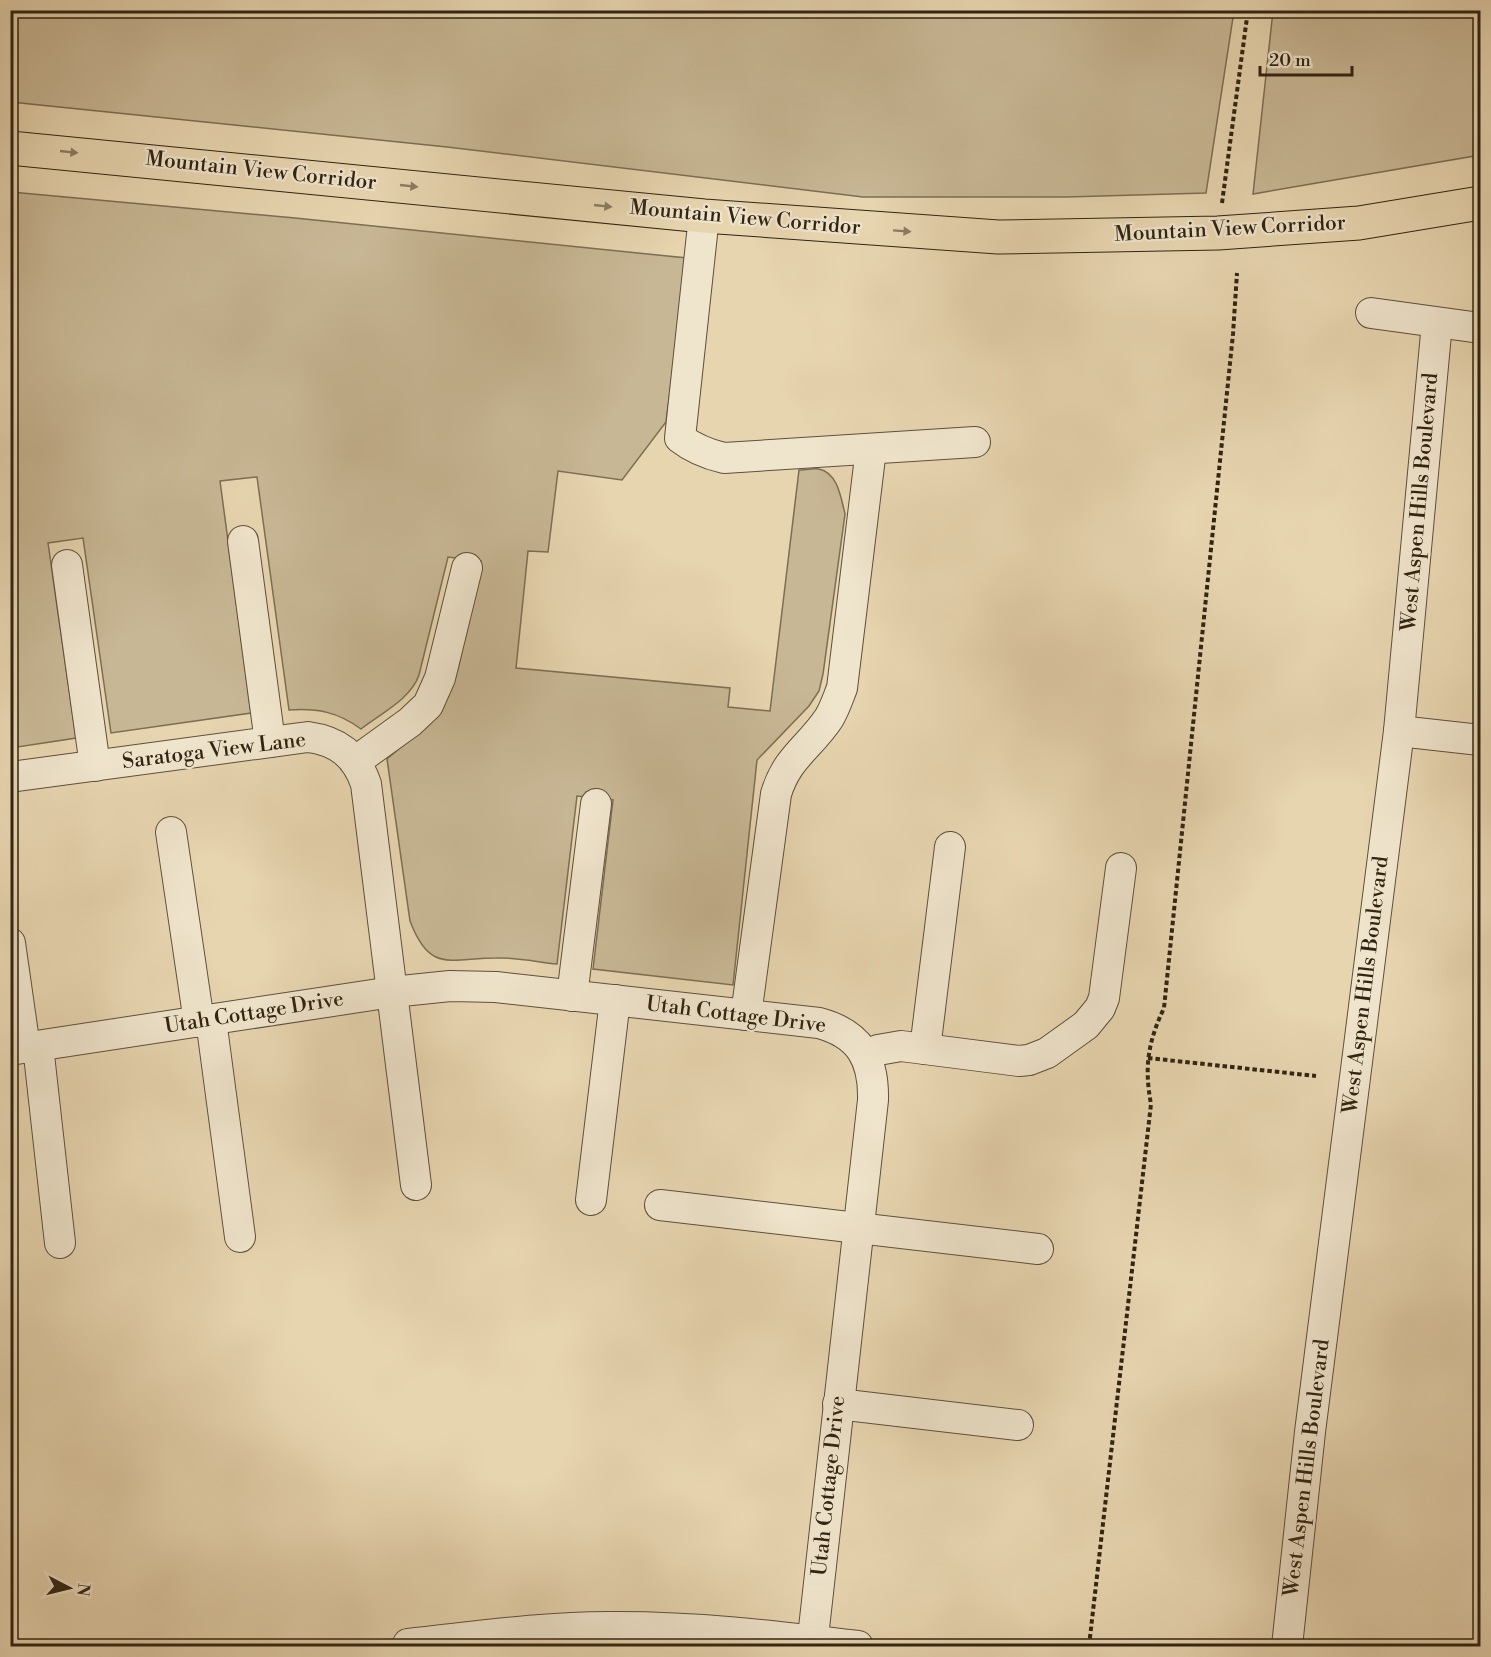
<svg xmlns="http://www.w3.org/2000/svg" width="1491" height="1657" font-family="'Libre Bodoni',serif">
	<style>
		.grass { fill: #c8b795; stroke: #7c6e54; stroke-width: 1.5 }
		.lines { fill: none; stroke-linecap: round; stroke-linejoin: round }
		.minor-casing { stroke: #5e503a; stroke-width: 32 }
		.highway-casing { stroke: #312412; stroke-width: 35 }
		.path { stroke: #312412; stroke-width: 4; stroke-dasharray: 4.5 3; stroke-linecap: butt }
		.minor { stroke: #efe4cc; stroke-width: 30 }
		.highway { stroke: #e7d5b0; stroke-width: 33 }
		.oneway { fill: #8c7c61 }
		.labels { text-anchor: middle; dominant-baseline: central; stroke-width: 4.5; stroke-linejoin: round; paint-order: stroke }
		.street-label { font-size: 21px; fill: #312412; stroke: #efe4cc }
	</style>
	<rect width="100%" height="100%" fill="#e7d5b0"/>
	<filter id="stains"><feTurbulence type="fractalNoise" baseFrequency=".00333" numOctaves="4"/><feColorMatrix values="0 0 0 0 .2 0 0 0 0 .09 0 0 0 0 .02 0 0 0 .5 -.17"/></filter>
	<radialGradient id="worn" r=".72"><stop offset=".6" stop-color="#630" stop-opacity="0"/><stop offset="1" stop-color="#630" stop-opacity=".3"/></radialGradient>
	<!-- grass -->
	<g class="grass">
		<polygon points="11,10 1234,10 1234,11 1206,193 1066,197 863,197 447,147 11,102"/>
		<polygon points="1273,11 1480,11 1480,155 1253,194"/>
		<path d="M11 192 295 218 687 258 666 422 622 480 558 471 548 552 528 551 516 668 730 688 728 707 770 711 799 470C805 470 813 468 819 469 838 473 841 498 845 514L823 674 819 691 809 706 757 760 733 985 593 969 613 800 577 796 557 964C537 962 516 957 496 958 450 958 430 974 410 921L387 759 423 728 442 707 458 669 481 561 448 557 419 675C411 699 380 714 361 729 338 712 317 708 289 710L257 477 220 481 251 713 111 733 83 538 48 543 76 738 11 748Z"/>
	</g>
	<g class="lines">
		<!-- minor casing -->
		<g class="minor-casing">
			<g id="minor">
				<path d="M704 216 680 438C694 449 707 454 724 458L975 442"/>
				<polyline points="1371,313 1480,328"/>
				<polyline points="243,541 270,742"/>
				<polyline points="67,565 95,766"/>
				<polyline points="1399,731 1480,740"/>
				<polyline points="356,761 410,722 428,705 440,678 467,568"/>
				<path d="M10 777 308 737C338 741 356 755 366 784L416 1185"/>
				<polyline points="171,832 199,1022"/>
				<polyline points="10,943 25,1048"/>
				<polyline points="572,996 596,804"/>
				<path d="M746 1015 776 794C787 757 810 747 829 718 835 708 838 698 842 688L871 449"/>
				<polyline points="211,1020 240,1237"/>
				<polyline points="38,1046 60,1243"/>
				<polyline points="925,1049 950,847"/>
				<path d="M10 1050 392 992 450 986 496 987 819 1023C860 1034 874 1059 873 1100L812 1646"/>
				<polyline points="866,1056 878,1050 901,1046 1019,1061 1029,1060 1047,1053 1086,1025 1100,1008 1104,998 1121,868"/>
				<polyline points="591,1200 615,1000"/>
				<polyline points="660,1205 1038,1249"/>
				<polyline points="838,1404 1018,1425"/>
				<path d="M408 1644C474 1637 541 1627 608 1627 692 1626 776 1636 858 1646"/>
				<polyline points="1287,1646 1310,1432 1399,731 1437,323"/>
			</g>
		</g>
		<!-- highway casing -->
		<g class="highway-casing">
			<polyline id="highway" points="10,148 704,216 998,237 1218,233 1359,223 1480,203"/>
		</g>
		<!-- path -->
		<g class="path">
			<polyline points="1222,203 1248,10"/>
			<polyline points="1148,1058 1316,1076"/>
			<path d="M1089 1646 1151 1104C1144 1067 1148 1042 1164 1008L1233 334 1237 273"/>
		</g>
		<!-- minor -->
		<use href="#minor" class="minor"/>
		<!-- highway -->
		<use href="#highway" class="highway"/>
	</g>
	<!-- one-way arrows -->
	<defs><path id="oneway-solid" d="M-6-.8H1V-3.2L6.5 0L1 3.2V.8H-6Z" transform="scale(1.5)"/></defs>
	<g class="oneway">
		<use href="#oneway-solid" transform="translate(69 152) rotate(6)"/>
		<use href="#oneway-solid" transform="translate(409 186) rotate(6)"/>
		<use href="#oneway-solid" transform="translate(603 206) rotate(6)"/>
		<use href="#oneway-solid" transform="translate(902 231) rotate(4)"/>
	</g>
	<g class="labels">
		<!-- street labels -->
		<g class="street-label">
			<text transform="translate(261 171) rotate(6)">Mountain View Corridor</text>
			<text transform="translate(745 218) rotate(5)">Mountain View Corridor</text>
			<text transform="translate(1230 229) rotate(-3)">Mountain View Corridor</text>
			<text transform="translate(1420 502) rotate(-85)">West Aspen Hills Boulevard</text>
			<text transform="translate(214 751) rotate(-7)">Saratoga View Lane</text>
			<text transform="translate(1366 985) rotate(-83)">West Aspen Hills Boulevard</text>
			<text transform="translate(254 1013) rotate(-9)">Utah Cottage Drive</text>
			<text transform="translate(736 1015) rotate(7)">Utah Cottage Drive</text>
			<text transform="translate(1307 1468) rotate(-83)">West Aspen Hills Boulevard</text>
			<text transform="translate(829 1486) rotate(-84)">Utah Cottage Drive</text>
		</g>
	</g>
	<!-- margin -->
	<rect width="1491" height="1657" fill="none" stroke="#e7d5b0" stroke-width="36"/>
	<rect x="12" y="12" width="1467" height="1633" fill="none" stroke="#312412" stroke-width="3"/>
	<rect x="18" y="18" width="1455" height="1621" fill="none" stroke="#312412" stroke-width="1.5"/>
	<!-- north arrow -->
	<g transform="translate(69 1588) rotate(97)" stroke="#efe4cc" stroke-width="4.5" paint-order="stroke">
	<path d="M0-4.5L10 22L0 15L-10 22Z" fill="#312412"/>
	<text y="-9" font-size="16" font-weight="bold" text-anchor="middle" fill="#312412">N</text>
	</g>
	<!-- scale -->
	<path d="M1260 66v9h92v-9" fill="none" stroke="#312412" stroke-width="3"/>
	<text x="1269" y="66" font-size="18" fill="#312412" stroke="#efe4cc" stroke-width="4.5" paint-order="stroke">20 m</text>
	<rect width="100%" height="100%" filter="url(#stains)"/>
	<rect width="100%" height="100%" fill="url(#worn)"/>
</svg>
